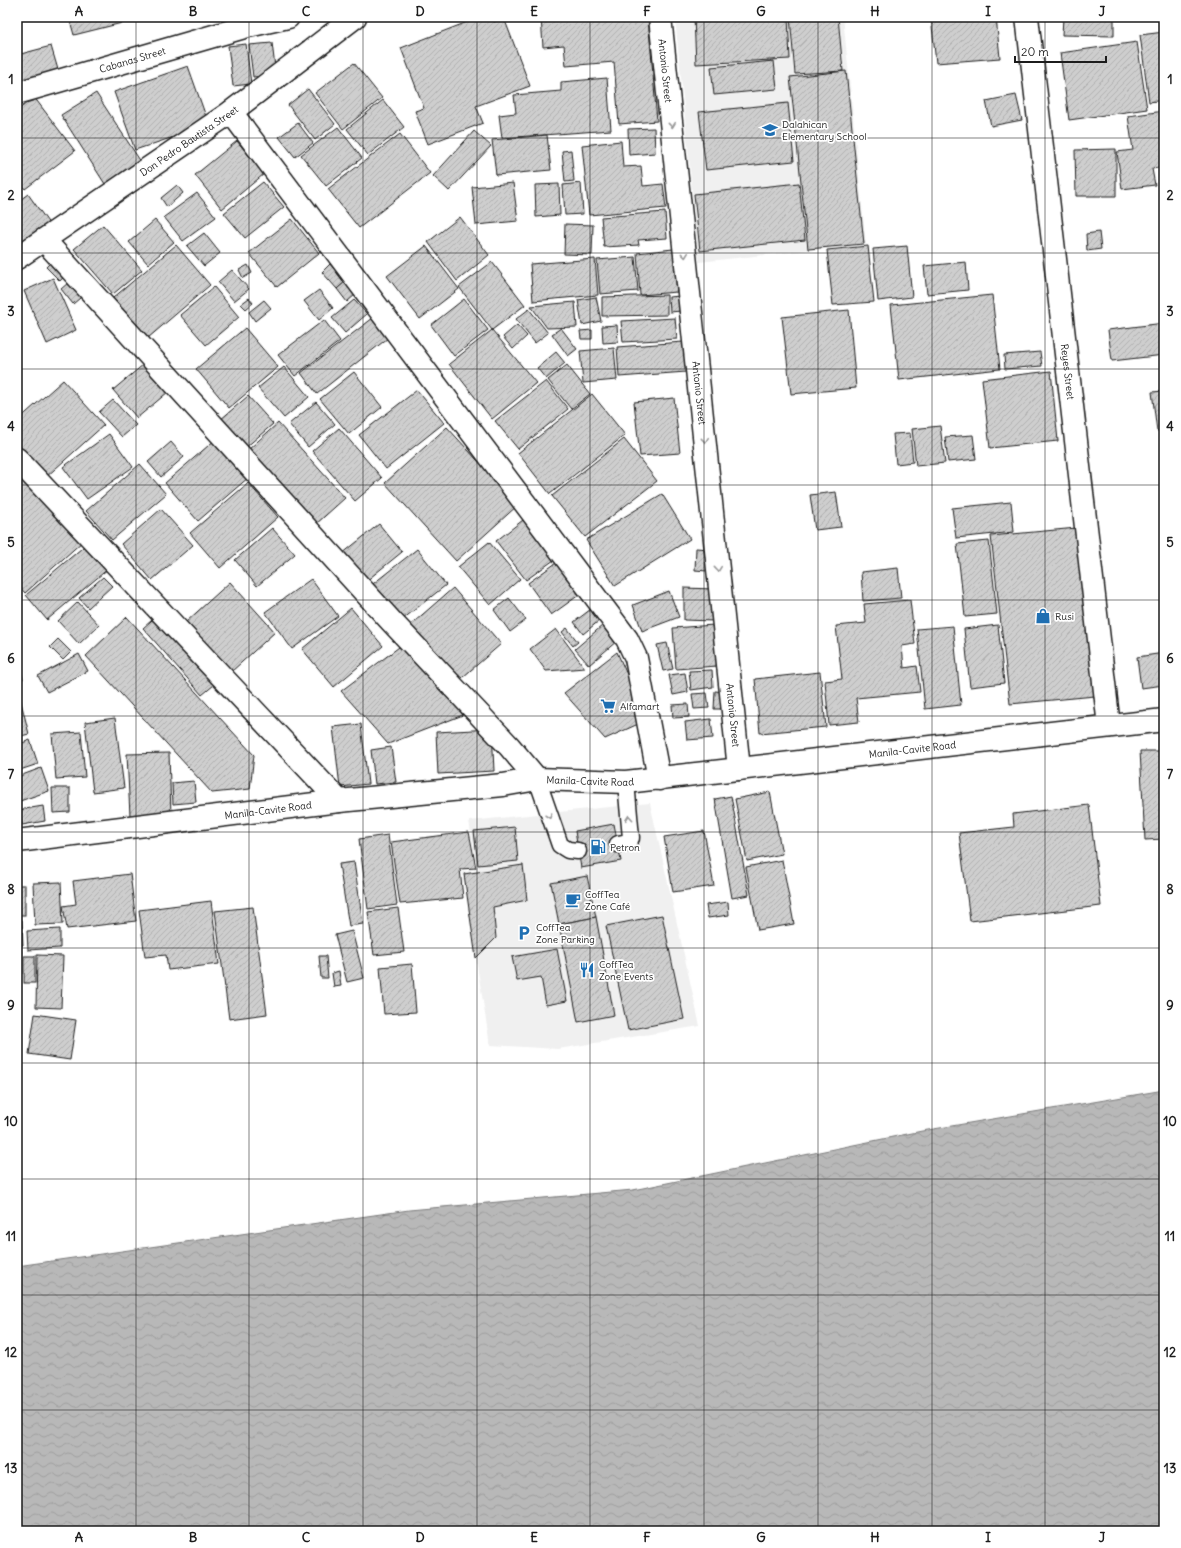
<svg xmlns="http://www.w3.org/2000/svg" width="1181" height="1548" font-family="Delius,sans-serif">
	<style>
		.built { fill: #f0f0f0 }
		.water { fill: url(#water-waves); stroke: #7a7a7a }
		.building { fill: url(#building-hatch); stroke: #1c1c1c }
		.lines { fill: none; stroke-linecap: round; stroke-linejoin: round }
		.service-casing { stroke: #1c1c1c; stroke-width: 19 }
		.minor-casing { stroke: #1c1c1c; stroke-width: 25 }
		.secondary-casing { stroke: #1c1c1c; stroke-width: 25 }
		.service { stroke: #fff; stroke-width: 16 }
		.minor { stroke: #fff; stroke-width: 22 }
		.secondary { stroke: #fff; stroke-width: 22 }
		.oneway { stroke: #999 }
		.grid { fill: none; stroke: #1c1c1c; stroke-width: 1; stroke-opacity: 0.55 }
		.labels { text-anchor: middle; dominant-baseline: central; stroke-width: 3.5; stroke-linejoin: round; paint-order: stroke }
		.street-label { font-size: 10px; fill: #1c1c1c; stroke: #fff }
		.poi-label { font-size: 10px; fill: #1c1c1c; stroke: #fff; text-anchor: start }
		.neatline { fill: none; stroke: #1c1c1c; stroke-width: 1.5 }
		.grid-label { font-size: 13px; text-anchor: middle; font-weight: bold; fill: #1c1c1c }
	</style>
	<defs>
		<pattern id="water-waves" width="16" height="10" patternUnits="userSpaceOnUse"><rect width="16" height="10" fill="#b8b8b8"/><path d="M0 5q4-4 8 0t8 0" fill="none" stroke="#9e9e9e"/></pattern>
		<pattern id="building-hatch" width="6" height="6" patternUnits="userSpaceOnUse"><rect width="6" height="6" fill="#cecece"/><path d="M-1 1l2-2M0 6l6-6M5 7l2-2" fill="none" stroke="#b0b0b0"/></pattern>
	</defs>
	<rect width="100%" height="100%" fill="#fff"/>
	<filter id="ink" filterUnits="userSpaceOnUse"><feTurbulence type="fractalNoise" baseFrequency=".025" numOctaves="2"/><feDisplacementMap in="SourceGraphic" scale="8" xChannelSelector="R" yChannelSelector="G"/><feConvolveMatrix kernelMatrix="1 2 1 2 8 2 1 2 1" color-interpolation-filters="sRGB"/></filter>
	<g filter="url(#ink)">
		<!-- built -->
		<g class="built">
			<polygon points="675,17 843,17 866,244 699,262"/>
			<polygon points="650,803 700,1026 558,1049 490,1045 462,872 477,870 469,821"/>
		</g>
		<!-- water -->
		<polygon class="water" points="1164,1090 1164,1531 17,1531 17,1266 409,1210 633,1190 922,1131"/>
		<!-- building -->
		<g class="building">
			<polygon points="69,17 124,17 126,22 74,35"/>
			<polygon points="480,17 492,17 494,22 504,18 530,86 476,106 483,123 428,144 415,111 424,108 401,48"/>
			<polygon points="541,17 648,17 657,121 619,124 614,62 566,66 564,45 543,47"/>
			<polygon points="694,17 788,17 790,59 696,64"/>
			<polygon points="790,17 838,17 843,71 795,74"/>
			<polygon points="931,17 996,17 1000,58 936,63"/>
			<polygon points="1063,17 1114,17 1114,36 1062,35"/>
			<polygon points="1164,32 1164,100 1149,102 1140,35"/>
			<polygon points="1137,42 1147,109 1069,120 1060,53"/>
			<polygon points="272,43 276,75 253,77 249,45"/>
			<polygon points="246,44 251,84 233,86 228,46"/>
			<polygon points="51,46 59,73 19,83 17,75 17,55"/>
			<polygon points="774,61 777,89 714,95 711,67"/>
			<polygon points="354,63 382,98 343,129 315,93"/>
			<polygon points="188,66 209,125 135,150 114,92"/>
			<polygon points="846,71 864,244 808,249 790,77"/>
			<polygon points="607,78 611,130 502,138 499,115 516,113 514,95 561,91 561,82"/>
			<polygon points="308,89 335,124 315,140 288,105"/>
			<polygon points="96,93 141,162 105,184 61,115"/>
			<polygon points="1016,95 1022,120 991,126 986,101"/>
			<polygon points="34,97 75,151 25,189 17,179 17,111"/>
			<polygon points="383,100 404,127 368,155 347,129"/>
			<polygon points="788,103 794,161 706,170 699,112"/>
			<polygon points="1164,111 1164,167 1152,169 1155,185 1122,189 1117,152 1133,150 1128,116"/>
			<polygon points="298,123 313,143 295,157 279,137"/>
			<polygon points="338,127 362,158 326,186 301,155"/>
			<polygon points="654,128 655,153 629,155 628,129"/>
			<polygon points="474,131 491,146 449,191 433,176"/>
			<polygon points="400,134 430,173 359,228 328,189"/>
			<polygon points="547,135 551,170 496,175 492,140"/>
			<polygon points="237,141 264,174 222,209 195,175"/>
			<polygon points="621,141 623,167 641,166 643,186 663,184 666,208 589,215 582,145"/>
			<polygon points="1116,149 1116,196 1076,196 1075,150"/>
			<polygon points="571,150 574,181 565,182 562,151"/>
			<polygon points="263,182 284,207 245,238 224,213"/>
			<polygon points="513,183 518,221 476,225 472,187"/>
			<polygon points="581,183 583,214 565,215 563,185"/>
			<polygon points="799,183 805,240 700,251 694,194"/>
			<polygon points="559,184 560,215 536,217 535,185"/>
			<polygon points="177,185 183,193 167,207 161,198"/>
			<polygon points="197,193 216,217 183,241 164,217"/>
			<polygon points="28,194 50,225 17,249 17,202"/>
			<polygon points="665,212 667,238 638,240 639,245 604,247 601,217"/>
			<polygon points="460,217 489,255 457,281 428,242"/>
			<polygon points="292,219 319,253 277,287 249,253"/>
			<polygon points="155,220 174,242 148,264 129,242"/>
			<polygon points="565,224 593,225 592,255 564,254"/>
			<polygon points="103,225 142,270 113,294 74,249"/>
			<polygon points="1099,232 1101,249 1087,251 1086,234"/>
			<polygon points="204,233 220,253 204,266 187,246"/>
			<polygon points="176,245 210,285 148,338 113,298"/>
			<polygon points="426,246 459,289 420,319 387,276"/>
			<polygon points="868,246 874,302 833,305 827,250"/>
			<polygon points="907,246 912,297 878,301 873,249"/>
			<polygon points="673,249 677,292 640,295 637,253"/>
			<polygon points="635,257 638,291 600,294 597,260"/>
			<polygon points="55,258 68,272 60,281 46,267"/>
			<polygon points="595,259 598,295 533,301 530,264"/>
			<polygon points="492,262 525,305 492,330 459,287"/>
			<polygon points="966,262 968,290 927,294 924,266"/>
			<polygon points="330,264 345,282 337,289 322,272"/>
			<polygon points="248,265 252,273 243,278 239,270"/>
			<polygon points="232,270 249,289 234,301 218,282"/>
			<polygon points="75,277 87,292 73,304 61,289"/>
			<polygon points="53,278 76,330 47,344 24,291"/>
			<polygon points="345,282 356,294 347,302 337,289"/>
			<polygon points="214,287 239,317 206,345 180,315"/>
			<polygon points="319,290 333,308 319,320 304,301"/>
			<polygon points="667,295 667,315 602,316 602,297"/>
			<polygon points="992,295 1000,369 899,380 891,305"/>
			<polygon points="680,296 681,311 670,312 669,297"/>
			<polygon points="596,297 601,321 582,325 578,300"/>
			<polygon points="249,298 253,303 246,309 241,304"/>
			<polygon points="464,299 488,330 454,356 431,325"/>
			<polygon points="264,300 271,308 255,321 249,312"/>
			<polygon points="354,300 367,314 345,333 332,318"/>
			<polygon points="575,302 577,327 547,328 531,306"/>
			<polygon points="529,309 548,333 535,343 516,319"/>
			<polygon points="849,310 856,388 791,394 782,317"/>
			<polygon points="373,318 388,338 317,394 301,373"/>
			<polygon points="675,318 677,339 623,342 621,321"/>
			<polygon points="324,320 340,341 295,376 278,355"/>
			<polygon points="1164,323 1164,355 1112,361 1108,330"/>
			<polygon points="517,325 527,336 513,349 503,337"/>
			<polygon points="617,325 618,342 603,343 602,326"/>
			<polygon points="245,328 278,367 229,408 196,369"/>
			<polygon points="561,328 577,349 568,356 552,334"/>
			<polygon points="492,330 536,383 492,419 449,364"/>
			<polygon points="592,330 592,339 581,339 580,331"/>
			<polygon points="683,342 686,372 619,377 617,347"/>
			<polygon points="614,348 617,380 583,383 580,351"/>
			<polygon points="556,352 565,363 546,379 537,368"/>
			<polygon points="1040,352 1042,366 1005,369 1004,355"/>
			<polygon points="144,364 168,392 137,418 113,390"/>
			<polygon points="567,365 590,394 571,409 548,380"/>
			<polygon points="284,367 309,397 284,418 258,388"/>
			<polygon points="1051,371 1058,441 990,448 982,379"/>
			<polygon points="354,372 382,407 349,434 320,399"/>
			<polygon points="63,380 104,425 45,478 17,446 17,421"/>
			<polygon points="546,381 568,409 518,449 495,421"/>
			<polygon points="417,390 444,423 386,469 359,435"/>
			<polygon points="1164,391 1164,430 1157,431 1152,392"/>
			<polygon points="592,394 625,435 550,494 518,453"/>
			<polygon points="248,396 273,424 245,448 220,420"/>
			<polygon points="674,398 680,453 640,456 634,402"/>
			<polygon points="113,400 136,425 122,437 99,412"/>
			<polygon points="316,402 335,424 308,447 289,424"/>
			<polygon points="278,423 345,498 315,525 248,450"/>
			<polygon points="940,426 945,463 916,466 912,429"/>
			<polygon points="447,427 518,505 456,561 385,483"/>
			<polygon points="339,428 382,478 355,501 312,451"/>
			<polygon points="910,433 913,462 896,464 893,434"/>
			<polygon points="109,434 133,467 87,499 63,467"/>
			<polygon points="973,435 976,459 948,462 945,437"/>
			<polygon points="216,439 249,477 198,521 165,483"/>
			<polygon points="624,439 657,481 585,537 552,496"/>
			<polygon points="171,442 184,457 161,477 148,462"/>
			<polygon points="140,464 166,494 112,540 86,511"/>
			<polygon points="26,477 83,541 25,593 17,584 17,485"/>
			<polygon points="248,483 278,517 220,568 190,533"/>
			<polygon points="836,492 841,527 815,530 810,495"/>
			<polygon points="662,494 690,539 615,586 586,540"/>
			<polygon points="1011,502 1014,532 956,538 952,508"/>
			<polygon points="161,509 193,545 152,580 121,544"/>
			<polygon points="523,520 554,560 526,580 496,541"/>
			<polygon points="379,524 402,552 365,582 342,554"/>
			<polygon points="272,528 295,554 257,586 235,560"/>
			<polygon points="1077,528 1095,696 1010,704 991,536"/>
			<polygon points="989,541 997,614 965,617 957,544"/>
			<polygon points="489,542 520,579 490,605 458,567"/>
			<polygon points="88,543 109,568 47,620 26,595"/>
			<polygon points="696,548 709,549 707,571 695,570"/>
			<polygon points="417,549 446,585 398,623 369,587"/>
			<polygon points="556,563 579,595 551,615 528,583"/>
			<polygon points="898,568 901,598 863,601 861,572"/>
			<polygon points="103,577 112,586 88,608 79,598"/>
			<polygon points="311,579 338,616 292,649 265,612"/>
			<polygon points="230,582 275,632 231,672 186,622"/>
			<polygon points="453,588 501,644 455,684 407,628"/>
			<polygon points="684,588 714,589 714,621 684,620"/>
			<polygon points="669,591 679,617 642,631 633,605"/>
			<polygon points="509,598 526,620 510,632 494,610"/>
			<polygon points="910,600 915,644 902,646 904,668 917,666 920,692 856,698 859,722 829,725 825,681 842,679 836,626 866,623 864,604"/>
			<polygon points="78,602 99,625 79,644 58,621"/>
			<polygon points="351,608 383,646 334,687 302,649"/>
			<polygon points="591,609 600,620 583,634 574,622"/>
			<polygon points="160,613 220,680 202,695 143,628"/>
			<polygon points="127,617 254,755 250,789 212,793 86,656"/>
			<polygon points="603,625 617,641 589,665 575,649"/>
			<polygon points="714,625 717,666 676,669 673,628"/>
			<polygon points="998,625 1004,683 970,687 964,629"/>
			<polygon points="953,626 961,705 925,709 917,629"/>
			<polygon points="567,628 578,642 573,646 562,632"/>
			<polygon points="556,629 585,668 546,671 530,649"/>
			<polygon points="58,639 71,652 63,660 50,647"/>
			<polygon points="407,641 463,715 388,744 341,691"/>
			<polygon points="667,643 673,669 663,671 657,645"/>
			<polygon points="617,652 647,720 605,739 564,693"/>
			<polygon points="1164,653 1164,685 1141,688 1137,657"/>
			<polygon points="79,654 88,671 47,692 38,676"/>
			<polygon points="17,656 23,679 17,681"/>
			<polygon points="712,670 713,687 691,690 689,671"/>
			<polygon points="820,672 826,727 760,733 755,679"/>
			<polygon points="685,673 688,692 673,695 669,675"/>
			<polygon points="715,691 725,692 723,709 714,709"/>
			<polygon points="707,693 709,708 694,709 692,694"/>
			<polygon points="19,694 29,734 17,737 17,695"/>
			<polygon points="688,704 689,717 673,718 672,705"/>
			<polygon points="115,718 124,788 93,792 85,722"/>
			<polygon points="711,719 713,738 687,740 685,722"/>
			<polygon points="361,724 368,784 340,787 333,727"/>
			<polygon points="492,729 494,771 438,774 436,732"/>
			<polygon points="81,732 85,777 56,779 52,734"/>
			<polygon points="30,740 38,764 17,771 17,745"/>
			<polygon points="391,747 396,782 375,784 371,750"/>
			<polygon points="1140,751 1164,751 1164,839 1145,840"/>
			<polygon points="169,753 171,815 130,816 127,754"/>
			<polygon points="41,768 49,791 17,802 17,777"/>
			<polygon points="194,781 196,802 173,804 172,783"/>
			<polygon points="52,788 70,788 70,812 53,813"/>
			<polygon points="770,792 782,854 747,861 735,799"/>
			<polygon points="731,796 749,895 732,898 715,799"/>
			<polygon points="1089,805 1101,906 970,921 959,833 1014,827 1013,814"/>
			<polygon points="43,806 45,821 22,825 19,810"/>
			<polygon points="614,824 621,861 581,868 575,831"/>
			<polygon points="515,827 518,861 478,865 474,831"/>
			<polygon points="704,831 714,886 673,892 664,837"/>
			<polygon points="469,832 476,868 460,869 463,898 400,904 391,842"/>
			<polygon points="388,835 397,905 368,909 359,839"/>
			<polygon points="782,860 794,924 758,930 746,867"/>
			<polygon points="354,862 363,924 349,926 339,864"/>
			<polygon points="523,865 527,900 493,907 496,938 476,958 464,874"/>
			<polygon points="130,874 136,921 67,929 63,906 76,904 73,881"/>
			<polygon points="587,876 596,917 559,924 551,883"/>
			<polygon points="61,882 63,924 35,925 33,883"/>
			<rect x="17" y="885" width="8" height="30"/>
			<polygon points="211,901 219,964 168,970 166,955 145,957 139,910"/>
			<polygon points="728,902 729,915 708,918 706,905"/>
			<polygon points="253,907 267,1014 229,1019 215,911"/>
			<polygon points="398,908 404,952 374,955 368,912"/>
			<polygon points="662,915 684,1019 628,1030 606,926"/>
			<polygon points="596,917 614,1015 578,1022 559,924"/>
			<polygon points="17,920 22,920 23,945 17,945"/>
			<polygon points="60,929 60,948 28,950 27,931"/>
			<polygon points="352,931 364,978 347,982 335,935"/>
			<polygon points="557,949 567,1001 546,1005 541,977 517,981 512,957"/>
			<polygon points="17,951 21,951 20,982 17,982"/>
			<polygon points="37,955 63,956 61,1008 36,1007"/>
			<rect x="24" y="956" width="11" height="27"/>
			<polygon points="319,956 326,956 328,978 321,978"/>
			<polygon points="412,964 416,1012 384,1014 380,967"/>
			<polygon points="339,971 341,986 334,987 332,973"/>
			<polygon points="35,1014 76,1020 70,1060 29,1054"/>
		</g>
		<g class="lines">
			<!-- service casing -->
			<g class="service-casing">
				<g id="service">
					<polyline points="537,779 560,845 568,850 578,851"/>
					<polyline points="618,844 628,842 631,838 626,782"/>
				</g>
			</g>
			<!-- minor casing -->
			<g class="minor-casing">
				<g id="minor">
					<path id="s1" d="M660 17 739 769"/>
					<path id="s2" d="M1027 17 1109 726"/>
					<path id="s3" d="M17 93 248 26 288 17"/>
					<polyline points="231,112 627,639 636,658 659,779"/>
					<polyline points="44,240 391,621 509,746 537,779"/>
					<path id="s4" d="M17 258 231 112 355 17"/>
					<polyline points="17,459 339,801"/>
				</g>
			</g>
			<!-- secondary casing -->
			<g class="secondary-casing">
				<g id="secondary">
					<path id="s5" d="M17 841 339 801 503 785 537 779 626 782 1164 720"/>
				</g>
			</g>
			<!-- service -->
			<use href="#service" class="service"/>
			<!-- minor -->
			<use href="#minor" class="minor"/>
			<!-- secondary -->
			<use href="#secondary" class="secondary"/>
		</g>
		<!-- one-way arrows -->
		<defs><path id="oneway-chevron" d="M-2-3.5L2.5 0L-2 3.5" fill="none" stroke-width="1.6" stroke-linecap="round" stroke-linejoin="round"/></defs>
		<g class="oneway">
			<use href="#oneway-chevron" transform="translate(672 125) rotate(84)"/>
			<use href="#oneway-chevron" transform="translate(685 255) rotate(84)"/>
			<use href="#oneway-chevron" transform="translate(705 440) rotate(84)"/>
			<use href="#oneway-chevron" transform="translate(718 569) rotate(84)"/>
			<use href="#oneway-chevron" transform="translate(549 816) rotate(71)"/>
			<use href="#oneway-chevron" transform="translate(629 818) rotate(-95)"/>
		</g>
	</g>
	<!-- grid -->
	<path class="grid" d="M136 17V1531M249 17V1531M363 17V1531M477 17V1531M590 17V1531M704 17V1531M818 17V1531M932 17V1531M1045 17V1531M17 138H1164M17 253H1164M17 369H1164M17 485H1164M17 600H1164M17 716H1164M17 832H1164M17 948H1164M17 1063H1164M17 1179H1164M17 1295H1164M17 1410H1164"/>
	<!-- icons -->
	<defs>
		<g id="school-bare" transform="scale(1.2)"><path d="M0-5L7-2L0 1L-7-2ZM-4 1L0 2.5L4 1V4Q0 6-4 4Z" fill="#1f6fb2" stroke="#fff" stroke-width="2.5" paint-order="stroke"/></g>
		<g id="shop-bare" transform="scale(1.2)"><path d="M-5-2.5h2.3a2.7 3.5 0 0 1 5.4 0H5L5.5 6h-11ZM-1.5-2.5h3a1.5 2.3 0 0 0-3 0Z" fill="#1f6fb2" stroke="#fff" stroke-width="2.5" paint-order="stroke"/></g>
		<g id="supermarket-bare" transform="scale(1.2)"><path d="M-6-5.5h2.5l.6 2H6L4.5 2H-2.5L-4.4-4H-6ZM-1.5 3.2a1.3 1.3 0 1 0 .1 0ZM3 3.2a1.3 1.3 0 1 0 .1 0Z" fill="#1f6fb2" stroke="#fff" stroke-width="2.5" paint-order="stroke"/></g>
		<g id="fuel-bare" transform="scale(1.2)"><path d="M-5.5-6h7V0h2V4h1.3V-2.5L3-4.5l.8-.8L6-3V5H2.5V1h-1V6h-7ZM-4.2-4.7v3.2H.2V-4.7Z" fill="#1f6fb2" stroke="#fff" stroke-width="2.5" paint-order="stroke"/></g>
		<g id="cafe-bare" transform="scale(1.2)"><path d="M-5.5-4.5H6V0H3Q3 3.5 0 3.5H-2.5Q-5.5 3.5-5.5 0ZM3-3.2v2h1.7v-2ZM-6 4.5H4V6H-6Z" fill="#1f6fb2" stroke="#fff" stroke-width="2.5" paint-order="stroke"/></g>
		<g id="parking-bare" transform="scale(1.2)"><path d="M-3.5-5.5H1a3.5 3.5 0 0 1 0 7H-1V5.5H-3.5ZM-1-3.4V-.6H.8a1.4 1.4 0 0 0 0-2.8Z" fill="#1f6fb2" stroke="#fff" stroke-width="2.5" paint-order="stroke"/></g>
		<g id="restaurant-bare" transform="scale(1.2)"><path d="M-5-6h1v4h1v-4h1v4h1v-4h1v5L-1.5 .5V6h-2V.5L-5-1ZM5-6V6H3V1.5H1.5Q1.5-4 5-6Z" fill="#1f6fb2" stroke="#fff" stroke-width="2.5" paint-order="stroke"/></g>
	</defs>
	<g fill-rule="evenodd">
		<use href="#school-bare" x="770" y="130"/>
		<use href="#shop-bare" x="1043" y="616"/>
		<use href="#supermarket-bare" x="608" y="706"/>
		<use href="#fuel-bare" x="598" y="847"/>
		<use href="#cafe-bare" x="573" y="900"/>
		<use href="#parking-bare" x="524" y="933"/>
		<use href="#restaurant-bare" x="587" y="970"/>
	</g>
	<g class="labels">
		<!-- street labels -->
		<g class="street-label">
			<text stroke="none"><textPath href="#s3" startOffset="120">Cabanas Street</textPath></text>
			<text stroke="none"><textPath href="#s1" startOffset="54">Antonio Street</textPath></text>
			<text stroke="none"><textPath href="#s4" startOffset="208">Don Pedro Bautista Street</textPath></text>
			<text stroke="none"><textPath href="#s2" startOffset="357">Reyes Street</textPath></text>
			<text stroke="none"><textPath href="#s1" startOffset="378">Antonio Street</textPath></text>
			<text stroke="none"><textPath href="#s1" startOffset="702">Antonio Street</textPath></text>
			<text stroke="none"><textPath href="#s5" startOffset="901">Manila-Cavite Road</textPath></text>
			<text stroke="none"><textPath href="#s5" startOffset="577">Manila-Cavite Road</textPath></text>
			<text stroke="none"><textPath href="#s5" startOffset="253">Manila-Cavite Road</textPath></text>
		</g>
		<!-- poi labels -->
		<g class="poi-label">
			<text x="782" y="124">Dalahican<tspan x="782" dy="12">Elementary School</tspan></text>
			<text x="1055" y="616">Rusi</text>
			<text x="620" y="706">Alfamart</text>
			<text x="610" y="847">Petron</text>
			<text x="585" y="894">CoffTea<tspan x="585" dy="12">Zone Café</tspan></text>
			<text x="536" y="927">CoffTea<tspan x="536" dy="12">Zone Parking</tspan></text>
			<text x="599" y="964">CoffTea<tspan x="599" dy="12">Zone Events</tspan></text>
		</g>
	</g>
	<!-- margin -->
	<rect width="1181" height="1548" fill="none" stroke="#fff" stroke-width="44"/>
	<!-- scale -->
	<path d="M1015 56v6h91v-6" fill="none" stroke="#1c1c1c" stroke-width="2"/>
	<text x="1021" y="56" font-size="12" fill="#1c1c1c" stroke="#ffffff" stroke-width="3" paint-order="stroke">20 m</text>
	<rect x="22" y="22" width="1137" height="1504" class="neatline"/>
	<g class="grid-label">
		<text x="79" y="16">A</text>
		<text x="193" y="16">B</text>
		<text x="306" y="16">C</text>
		<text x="420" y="16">D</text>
		<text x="534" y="16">E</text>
		<text x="647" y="16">F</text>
		<text x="761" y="16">G</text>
		<text x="875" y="16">H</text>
		<text x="988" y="16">I</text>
		<text x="1102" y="16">J</text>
		<text x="11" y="84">1</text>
		<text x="1170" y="84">1</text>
		<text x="11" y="200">2</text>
		<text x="1170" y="200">2</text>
		<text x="11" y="316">3</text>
		<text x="1170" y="316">3</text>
		<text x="11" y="431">4</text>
		<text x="1170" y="431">4</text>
		<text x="11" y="547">5</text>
		<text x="1170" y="547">5</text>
		<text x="11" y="663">6</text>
		<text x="1170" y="663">6</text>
		<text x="11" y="779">7</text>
		<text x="1170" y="779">7</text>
		<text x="11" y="894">8</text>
		<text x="1170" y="894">8</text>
		<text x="11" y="1010">9</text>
		<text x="1170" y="1010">9</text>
		<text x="11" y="1126">10</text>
		<text x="1170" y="1126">10</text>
		<text x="11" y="1241">11</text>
		<text x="1170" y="1241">11</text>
		<text x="11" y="1357">12</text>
		<text x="1170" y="1357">12</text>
		<text x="11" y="1473">13</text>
		<text x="1170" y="1473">13</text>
		<text x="79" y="1542">A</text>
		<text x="193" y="1542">B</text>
		<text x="306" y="1542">C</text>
		<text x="420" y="1542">D</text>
		<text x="534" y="1542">E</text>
		<text x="647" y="1542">F</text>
		<text x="761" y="1542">G</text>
		<text x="875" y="1542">H</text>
		<text x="988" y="1542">I</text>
		<text x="1102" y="1542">J</text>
	</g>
</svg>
